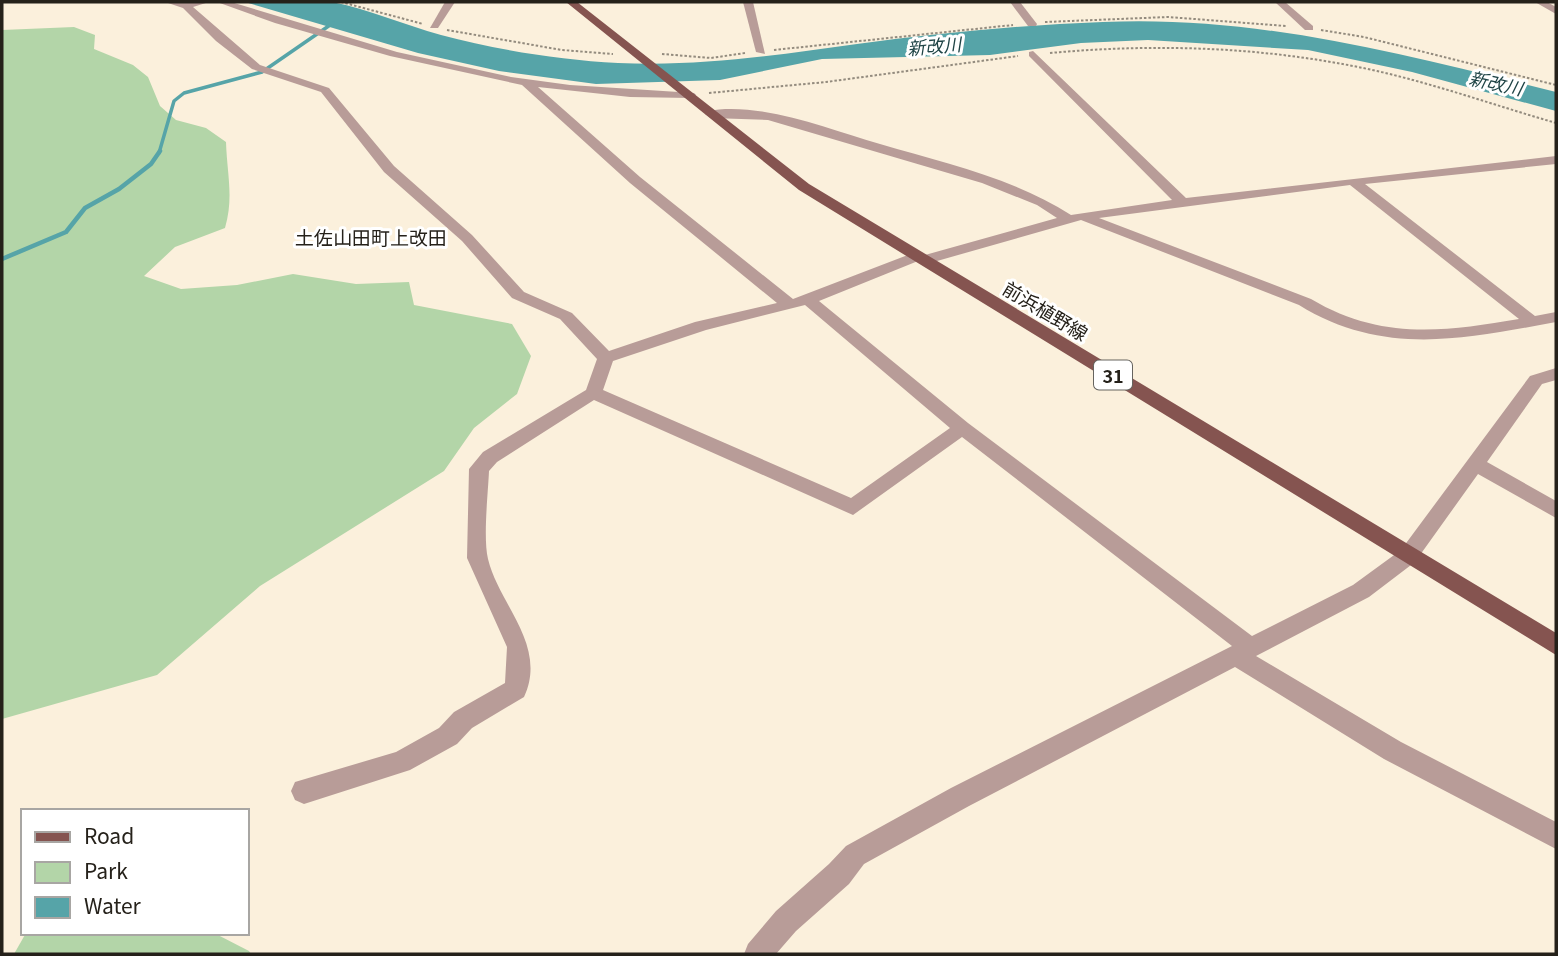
<svg xmlns="http://www.w3.org/2000/svg" width="1558" height="956" font-family="Georgia,'Noto Sans JP',serif">
	<style>
		.green { fill: #b3d5a8 }
		.water { fill: #56a4a8 }
		.lines { fill: none; stroke-linecap: round; stroke-linejoin: round }
		.stream-far1 { stroke: #56a4a8; stroke-width: 3.5 }
		.stream { stroke: #56a4a8; stroke-width: 4.5 }
		.path { stroke: #938b7e; stroke-width: 2; stroke-dasharray: 2.5 2; stroke-linecap: butt }
		.minor { fill: #b89c98; fill-rule: evenodd }
		.primary { fill: #855450; fill-rule: evenodd }
		.labels { text-anchor: middle; dominant-baseline: central; stroke-width: 6; stroke-linejoin: round; paint-order: stroke }
		.far-water-label { font-size: 18px; font-style: italic; fill: #1e4345; stroke: #fff }
		.shield { fill: #fff; stroke: #66645f; stroke-width: 2 }
		.shield-label { font-size: 18px; font-weight: bold; fill: #25211a }
		.far-quarter-label { font-size: 19px; fill: #25211a; stroke: #fff }
		.street-label { font-size: 19px; fill: #25211a; stroke: #fff }
	</style>
	<rect width="100%" height="100%" fill="#fbf0dc"/>
	<!-- green -->
	<g class="green">
		<path d="M74 27 95 35 94 49 133 65 148 77 160 106 176 120 206 128 226 142C227 174 234 197 225 228L175 247 144 276 181 289 237 285 293 274 356 284 409 282 414 305 512 324 531 356 517 394 474 428 444 471 260 586 157 675 2 719V30Z"/>
		<polygon points="26,933 214,933 249,951 251,954 14,954"/>
	</g>
	<!-- water -->
	<path class="water" d="M245 2C273 2 305 0 332 2 369 9 404 25 441 35 497 50 560 60 618 63 699 67 778 55 857 44 938 33 1022 25 1103 22 1258 15 1407 55 1556 92V111L1412 72 1308 50 1148 40 1081 43 990 55 822 59 720 80 596 84 499 71 418 53Z"/>
	<g class="lines">
		<!-- stream-far1 -->
		<polyline class="stream-far1" points="159,153 174,101 184,93 262,72 333,23"/>
		<!-- stream -->
		<polyline class="stream" points="2,259 66,232 85,208 119,189 151,164 160,151"/>
		<!-- path -->
		<g class="path">
			<polyline points="341,2 423,24"/>
			<polyline points="1045,22 1168,17 1286,26"/>
			<polyline points="447,30 562,50 613,54"/>
			<polyline points="1321,30 1364,37 1556,85"/>
			<polyline points="774,50 1013,25"/>
			<path d="M1050 53C1160 43 1269 47 1377 71 1438 85 1497 106 1556 123"/>
			<polyline points="662,54 711,58 745,53"/>
			<polyline points="709,93 826,82 1018,56"/>
		</g>
		<!-- minor -->
		<g class="minor">
			<path d="M165 2H209L193 7 260 65 329 88 394 166 472 235 524 292 572 313 609 351 695 322 777 303 630 183 522 85 390 56 275 23 217 2H231L397 52 511 77 570 85 694 93 696 95 690 98 630 97 538 87 640 177 793 299 913 253 925 255 1057 218 1037 205 982 183 768 120 711 118 705 114 707 111C761 101 828 129 880 144 944 163 1014 178 1071 215L1172 200 1029 56V52L1033 51 1186 198 1556 156V164L1365 184 1535 316 1556 312V322C1465 339 1383 357 1299 305L1081 220 930 263 918 261 819 301 968 423 1252 636 1353 585 1401 550 1530 376 1556 368V380L1542 384 1487 462 1556 501V518L1478 474 1415 562 1369 597 1256 656 1401 742 1556 822V849L1384 759 1235 667 969 806 864 864 849 884 796 931 776 954H744L748 944 776 911 829 864 846 846 951 788 1232 646 962 437 853 515 594 400 497 462 489 471C488 494 483 538 488 559 499 605 548 645 524 697L472 728 457 744 410 770 304 804 295 800 291 791 295 782 396 752 439 728 454 712 505 683 507 647 467 558 469 469 483 452 586 390 597 359 560 319 512 298 462 241 384 172 321 92 252 69 216 41 183 8ZM1350 185 1519 319C1443 332 1380 340 1311 299L1099 218ZM805 305 950 428 851 498 603 390 613 361 706 330Z"/>
			<polygon points="445,2 455,2 438,28 430,28"/>
			<polygon points="743,2 753,2 765,54 756,52"/>
			<polygon points="1010,2 1020,2 1037,24 1036,26 1028,26"/>
			<polygon points="1275,2 1285,2 1313,26 1313,30 1305,30"/>
			<polygon points="1535,2 1547,2 1556,7 1556,14"/>
		</g>
		<!-- primary -->
		<polygon class="primary" points="566,2 577,2 809,184 1556,633 1556,655 799,190"/>
	</g>
	<g class="labels">
		<!-- far-water labels -->
		<g class="far-water-label">
			<text transform="translate(934 45) rotate(-5)">新改川</text>
			<text transform="translate(1496 82) rotate(12)">新改川</text>
		</g>
		<!-- shield labels -->
		<rect class="shield" x="1094" y="360.5" width="38" height="29" rx="5"/>
		<g class="shield-label">
			<text x="1113" y="375">31</text>
		</g>
		<!-- far-quarter labels -->
		<g class="far-quarter-label">
			<text x="371" y="236">土佐山田町上改田</text>
		</g>
		<!-- street labels -->
		<g class="street-label">
			<text transform="translate(1046 310) rotate(31)">前浜植野線</text>
		</g>
	</g>
	<!-- border -->
	<rect width="1558" height="956" fill="none" stroke="#25211a" stroke-width="7"/>
	<!-- legend -->
	<rect x="21" y="809" width="228" height="126" fill="#ffffff" stroke="#a8a6a3" stroke-width="2"/>
	<rect x="35" y="832" width="35" height="10" fill="#855450" stroke="#a8a6a3" stroke-width="2"/>
	<text x="84" y="844" font-size="21" fill="#25211a">Road</text>
	<rect x="35" y="862" width="35" height="21" fill="#b3d5a8" stroke="#a8a6a3" stroke-width="2"/>
	<text x="84" y="879" font-size="21" fill="#25211a">Park</text>
	<rect x="35" y="897" width="35" height="21" fill="#56a4a8" stroke="#a8a6a3" stroke-width="2"/>
	<text x="84" y="914" font-size="21" fill="#25211a">Water</text>
</svg>
